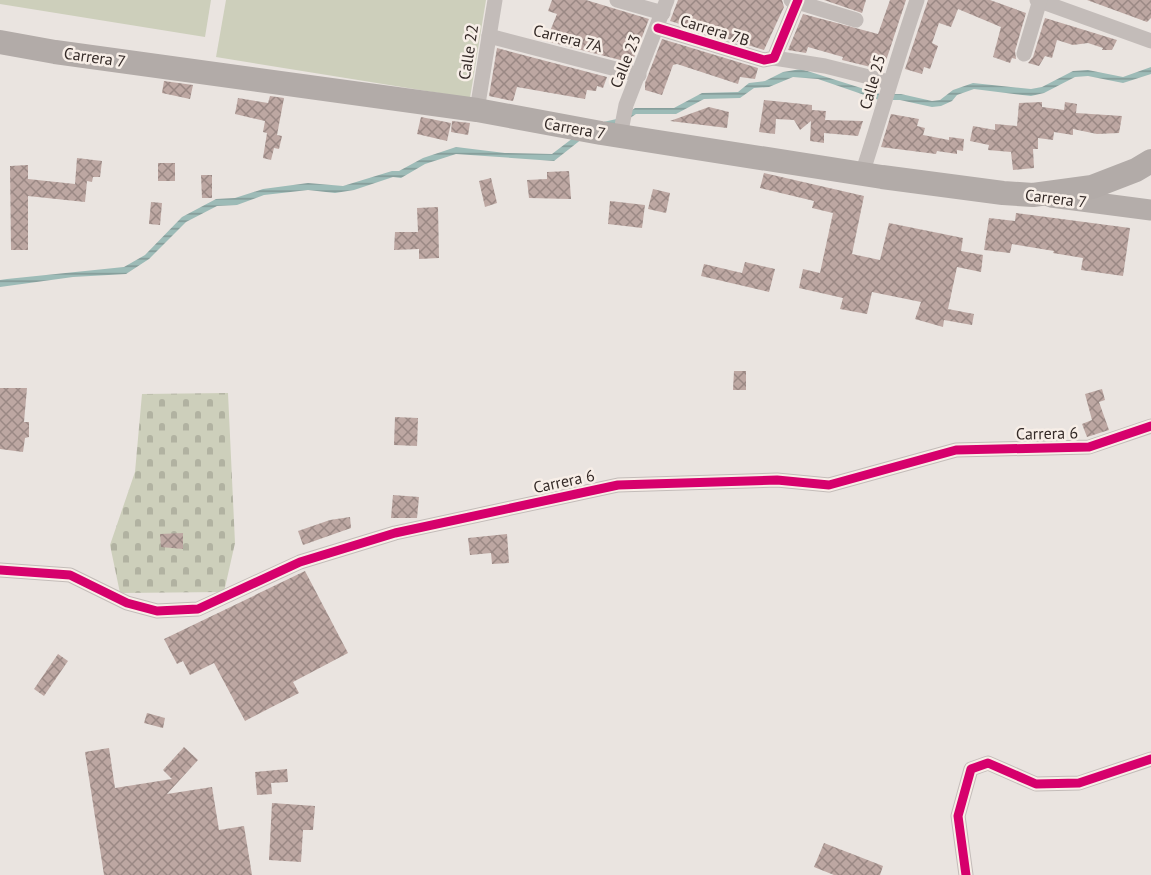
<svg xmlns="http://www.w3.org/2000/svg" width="1151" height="875" font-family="'PT Sans',sans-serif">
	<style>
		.green { fill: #cdcfbb }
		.cemetery { fill: url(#cemetery-stones) }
		.water { fill: url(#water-rules) }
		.building { fill: url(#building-cross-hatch) }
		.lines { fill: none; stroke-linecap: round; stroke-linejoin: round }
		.minor { stroke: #c3bcb9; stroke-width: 15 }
		.secondary { stroke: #b4adaa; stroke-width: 21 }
		.primary { stroke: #b2aba8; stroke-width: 24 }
		.cycleway-casing { stroke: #f7eee7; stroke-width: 13 }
		.cycleway { stroke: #d6006c; stroke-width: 9 }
		.labels { text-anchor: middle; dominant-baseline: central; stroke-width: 5; stroke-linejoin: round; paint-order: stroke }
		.street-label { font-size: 16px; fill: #342a27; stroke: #f7eee7 }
	</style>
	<defs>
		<pattern id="cemetery-stones" width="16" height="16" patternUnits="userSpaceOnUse" patternTransform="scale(1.5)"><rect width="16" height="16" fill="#cdcfbb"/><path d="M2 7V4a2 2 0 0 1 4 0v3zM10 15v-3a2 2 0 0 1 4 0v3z" fill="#b1b2a1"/></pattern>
		<pattern id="water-rules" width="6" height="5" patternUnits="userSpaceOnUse" patternTransform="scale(1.5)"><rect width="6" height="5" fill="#9dbbb7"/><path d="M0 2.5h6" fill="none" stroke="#819895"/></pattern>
		<pattern id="building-cross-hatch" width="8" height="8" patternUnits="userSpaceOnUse" patternTransform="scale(1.5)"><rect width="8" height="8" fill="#bda7a2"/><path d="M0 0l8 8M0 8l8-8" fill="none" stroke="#9a8884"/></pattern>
	</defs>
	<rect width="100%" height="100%" fill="#eae4e0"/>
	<!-- green -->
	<g class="green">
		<polygon points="0,0 211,0 205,37 0,4"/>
		<polygon points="226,0 486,0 470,98 216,57"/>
	</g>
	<!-- cemetery -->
	<polygon class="cemetery" points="228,393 235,543 224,592 120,593 110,545 135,472 142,394"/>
	<!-- water -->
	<polygon class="water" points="1151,67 1151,74 1123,83 1088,76 1075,77 1044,93 1031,96 974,89 957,95 952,101 941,106 932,107 900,100 879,100 818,79 793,77 769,87 754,88 740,98 704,99 676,114 636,114 621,124 592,131 554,161 456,154 425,164 401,178 393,177 354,190 335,193 308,190 264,195 237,205 217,206 186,222 149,259 126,274 73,277 0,287 0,280 7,279 124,267 145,255 182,217 216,199 235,198 263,189 308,183 343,186 392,171 399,171 423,158 456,147 505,153 552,154 590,125 621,118 635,108 674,108 702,93 738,92 749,83 765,81 783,72 801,69 880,94 901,94 932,101 940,100 953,90 973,83 1031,89 1042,87 1073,71 1088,70 1123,77"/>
	<!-- building -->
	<g class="building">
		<polygon points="552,0 586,0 649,19 632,63 546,41 557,14 548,11"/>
		<polygon points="678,0 782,0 784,7 764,50 670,21"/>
		<polygon points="824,0 866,0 862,13"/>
		<polygon points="890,0 906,0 883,70 842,60 843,57 808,47 806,53 788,50 803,14 878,34"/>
		<polygon points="928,0 990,0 1026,13 1015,51 1016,59 1012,58 1010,63 993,57 1001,27 958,9 951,27 939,23 932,43 938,46 930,69 924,67 922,74 905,69"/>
		<polygon points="1087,0 1151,0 1151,18 1147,22"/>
		<polygon points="1045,18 1091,32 1117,40 1112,50 1102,50 1103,48 1088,43 1073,45 1057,40 1052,58 1045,56 1039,66 1028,63 1033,57"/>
		<polygon points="662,39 758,68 755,79 740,77 738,84 677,64 673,65 662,95 645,90 645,83"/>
		<polygon points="497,48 607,77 603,88 597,86 596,91 587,90 585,99 517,87 513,101 489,96"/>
		<polygon points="164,81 193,85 190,99 162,93"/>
		<polygon points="270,96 284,98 277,135 282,136 279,149 274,148 271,160 263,158 267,133 263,132 265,121 235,114 238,98 268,103"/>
		<polygon points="764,100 812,105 812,110 826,111 825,120 863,121 858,136 824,133 824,143 810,141 811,121 800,130 794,120 776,119 775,134 759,132"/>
		<polygon points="1042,102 1042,107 1064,110 1065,102 1077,104 1076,113 1122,116 1119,133 1097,134 1073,129 1073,135 1054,132 1053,140 1038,138 1038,149 1033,149 1034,168 1013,170 1011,152 988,150 989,145 970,141 973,126 995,130 995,124 1017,126 1019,103"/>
		<polygon points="709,107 729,112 727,128 670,121"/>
		<polygon points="891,114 919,119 917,126 925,128 923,135 949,140 949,137 964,139 963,151 957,150 957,154 937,151 936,154 881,147"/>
		<polygon points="421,117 451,123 447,141 417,134"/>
		<polygon points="452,121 470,123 468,135 451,132"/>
		<polygon points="77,158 102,161 100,177 93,177 92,182 87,181 85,202 28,196 28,250 11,250 10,166 28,165 28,179 75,184"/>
		<rect x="158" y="163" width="17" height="18"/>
		<polygon points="569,171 571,199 529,198 527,180 547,179 547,172"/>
		<polygon points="764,173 864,196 852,254 880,260 889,223 963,238 961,251 983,255 981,272 957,267 948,309 974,314 972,325 944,320 943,327 915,319 921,302 872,292 867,314 840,309 843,298 799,288 803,269 820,273 833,213 812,208 814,201 760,188"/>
		<polygon points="201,175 212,175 212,198 202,198"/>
		<polygon points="491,178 497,203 485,207 479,181"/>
		<polygon points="653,189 670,193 666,213 648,209"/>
		<polygon points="610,201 645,205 642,228 608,224"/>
		<polygon points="151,202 162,203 160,225 149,224"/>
		<polygon points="438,207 439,258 419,259 419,249 394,250 395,232 418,232 417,208"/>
		<polygon points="1016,213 1130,228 1123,276 1081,270 1083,258 1053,253 1054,251 1012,244 1010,253 984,250 989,218 1015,221"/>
		<polygon points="745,262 775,269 769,292 701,276 704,264 742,273"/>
		<polygon points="734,371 746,371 746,390 733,390"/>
		<polygon points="0,388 27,388 24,422 29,422 29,437 25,438 23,452 0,449"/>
		<polygon points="1102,389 1105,400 1099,402 1109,430 1087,437 1082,424 1092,420 1085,394"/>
		<polygon points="395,417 418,418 417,446 394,445"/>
		<polygon points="393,495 419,497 417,518 391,518"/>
		<polygon points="350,517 351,528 303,545 298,531 330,520"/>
		<polygon points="183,533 183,549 161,547 160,534"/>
		<polygon points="507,534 509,563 492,564 491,553 470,555 468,538"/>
		<polygon points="305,571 348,653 293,682 299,693 245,721 214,663 190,675 183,661 177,664 164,639"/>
		<polygon points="58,654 68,661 44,696 34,689"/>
		<polygon points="147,713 165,718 163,728 144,723"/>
		<polygon points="184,747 198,760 167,794 212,787 219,830 244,826 252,875 104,875 85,752 109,748 115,788 172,779 163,770"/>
		<polygon points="287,769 288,782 271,783 272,794 257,795 255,772"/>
		<polygon points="272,803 315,806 313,830 303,830 301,862 269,860"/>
		<polygon points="824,843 883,866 880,875 834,875 814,867"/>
	</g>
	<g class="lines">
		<!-- minor -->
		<g class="minor">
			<polyline points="617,0 663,13"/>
			<polyline points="791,0 856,20"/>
			<polyline points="1037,0 1151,41"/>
			<polyline points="658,28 764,60 774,58 798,0"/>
			<polyline points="489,36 639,75"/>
			<polyline points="1024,54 1040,0"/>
			<polyline points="774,58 825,66 889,82"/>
			<polyline points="477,110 495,0"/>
			<polyline points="620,136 626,105 667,0"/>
			<path d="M862 174C881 116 897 58 917 0"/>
			<polyline points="0,570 70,575 127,603 157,611 198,609 300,562 395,533 618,485 777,480 829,485 956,450 1089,447 1151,426"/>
			<polyline points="966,875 958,816 971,769 988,763 1036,784 1079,783 1151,759"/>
		</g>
		<!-- secondary -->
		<polyline class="secondary" points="1051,197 1151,210"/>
		<!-- primary -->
		<polyline class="primary" points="0,42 55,52 477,110 601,133 882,177 1003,193 1033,195 1092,187 1136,170 1151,161"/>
		<!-- cycleway casing -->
		<g class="cycleway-casing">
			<g id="cycleway">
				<polyline points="658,28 764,60 774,58 798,0"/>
				<polyline points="0,570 70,575 127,603 157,611 198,609 300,562 395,533 618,485 777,480 829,485 956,450 1089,447 1151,426"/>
				<polyline points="966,875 958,816 971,769 988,763 1036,784 1079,783 1151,759"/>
			</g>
		</g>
		<!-- cycleway -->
		<use href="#cycleway" class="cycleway"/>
	</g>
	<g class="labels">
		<!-- street labels -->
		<g class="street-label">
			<text transform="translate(715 30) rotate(17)">Carrera 7B</text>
			<text transform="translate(568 38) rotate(14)">Carrera 7A</text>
			<text transform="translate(468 52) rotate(-81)">Calle 22</text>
			<text transform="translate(95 57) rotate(8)">Carrera 7</text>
			<text transform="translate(625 61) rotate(-68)">Calle 23</text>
			<text transform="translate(872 82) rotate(-74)">Calle 25</text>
			<text transform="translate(575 128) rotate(10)">Carrera 7</text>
			<text transform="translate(1056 198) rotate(7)">Carrera 7</text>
			<text transform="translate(1047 433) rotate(-1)">Carrera 6</text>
			<text transform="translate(564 481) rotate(-12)">Carrera 6</text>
		</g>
	</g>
</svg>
